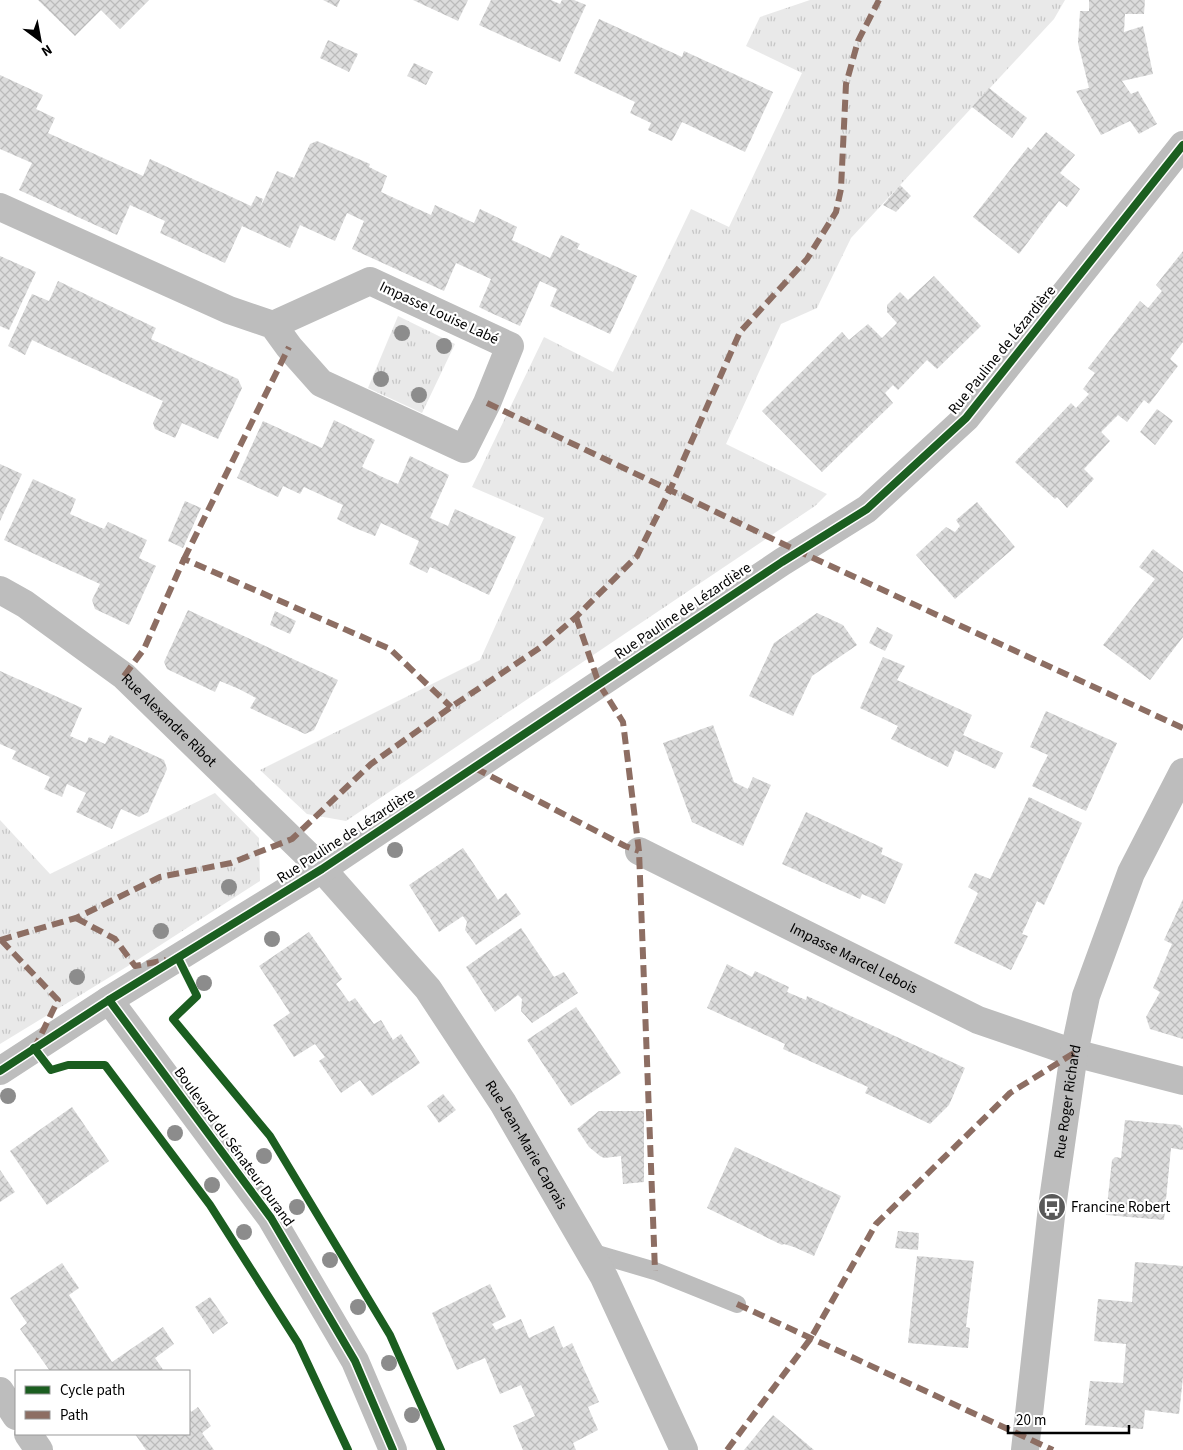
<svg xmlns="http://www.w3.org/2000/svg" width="1183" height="1450" font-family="'Source Sans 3',sans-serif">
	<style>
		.grass { fill: url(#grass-tufts) }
		.building { fill: url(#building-cross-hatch) }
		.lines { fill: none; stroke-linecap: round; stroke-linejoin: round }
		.service { stroke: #bdbdbd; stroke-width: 18 }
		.minor { stroke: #bdbdbd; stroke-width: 28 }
		.quiet { stroke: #8d6e63; stroke-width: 6; stroke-dasharray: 12 6; stroke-linecap: butt }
		.cycleway-casing { stroke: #fff; stroke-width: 11 }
		.cycleway { stroke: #1b5e20; stroke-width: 8 }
		.tree { fill: #8c8c8c }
		.labels { text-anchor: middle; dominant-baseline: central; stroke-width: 4.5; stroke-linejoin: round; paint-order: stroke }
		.street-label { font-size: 15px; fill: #000; stroke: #fff }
		.poi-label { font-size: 15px; fill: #000; stroke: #fff; text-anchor: start }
	</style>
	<defs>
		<pattern id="grass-tufts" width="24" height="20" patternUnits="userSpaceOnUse" patternTransform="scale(1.25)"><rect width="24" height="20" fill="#e9e9e9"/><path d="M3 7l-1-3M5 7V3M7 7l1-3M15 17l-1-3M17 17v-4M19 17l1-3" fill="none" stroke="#c6c6c6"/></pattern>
		<pattern id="building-cross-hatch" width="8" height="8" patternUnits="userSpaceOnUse" patternTransform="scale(1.25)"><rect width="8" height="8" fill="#dcdcdc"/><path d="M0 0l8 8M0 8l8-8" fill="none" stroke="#bbb"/></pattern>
	</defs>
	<rect width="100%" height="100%" fill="#fff"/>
	<!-- grass -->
	<g class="grass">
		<polygon points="810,0 1065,0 1054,19 851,238 817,308 781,324 726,444 827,494 815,506 346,821 307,814 260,770 480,660 544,518 472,487 544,337 613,372 691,209 729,227 802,73 746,46 760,17"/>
		<polygon points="398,316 455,344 422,413 368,388"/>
		<polygon points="215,793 259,838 260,881 128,966 0,1044 0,820 50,874"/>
	</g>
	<!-- building -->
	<g class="building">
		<polygon points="38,0 149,0 120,29 101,10 75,36"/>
		<polygon points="323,0 340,0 337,7"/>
		<polygon points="413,0 468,0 458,21"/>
		<polygon points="491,0 551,0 560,4 562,0 574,0 586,5 560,62 479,25"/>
		<polygon points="1089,0 1145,0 1144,14 1125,14 1124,32 1143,26 1153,74 1122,81 1131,94 1138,91 1157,124 1139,134 1130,121 1101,135 1076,91 1089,88 1078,43 1080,11 1089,11"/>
		<polygon points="599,19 682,57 684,51 773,92 745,152 682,122 672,141 648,130 651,123 630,113 635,102 574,73"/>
		<polygon points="328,40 358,54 349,72 320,58"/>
		<polygon points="414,63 433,72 426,85 407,76"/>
		<polygon points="0,75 43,95 36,109 55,118 48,133 143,176 150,159 251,206 256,196 263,199 260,208 277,171 294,178 310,144 317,141 370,164 369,167 387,176 381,192 431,215 435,205 474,223 480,209 517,227 512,240 550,258 561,235 580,244 577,249 637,276 610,334 550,306 557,289 540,281 520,326 489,312 479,307 491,279 456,263 444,291 352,249 364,221 347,213 335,241 300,225 290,248 242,226 225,263 160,233 165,221 130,205 117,235 19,190 32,163 0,149"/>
		<polygon points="989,88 1027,118 1012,138 972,107"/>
		<polygon points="1046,132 1075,155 1060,173 1080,189 1067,207 1059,201 1019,254 973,217 1028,147 1031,150"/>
		<polygon points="900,185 911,196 896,212 883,205"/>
		<polygon points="1183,251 1183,342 1170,359 1178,366 1149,404 1144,400 1127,422 1118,415 1101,432 1110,441 1084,469 1094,479 1067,508 1057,497 1055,499 1015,462 1071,403 1076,408 1089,394 1083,389 1095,373 1088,368 1140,301 1148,308 1162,291 1156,285"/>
		<polygon points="0,256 36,272 9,330 0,326"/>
		<polygon points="934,276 981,326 937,369 927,360 898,390 893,385 885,393 893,403 822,472 762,411 842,332 849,340 868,324 882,338 897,323 887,312 887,305 900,292 908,300"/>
		<polygon points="58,281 156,328 151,339 238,379 242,388 218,439 182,423 175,438 155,429 153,423 163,401 32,340 25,355 8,346 32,294 49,301"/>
		<polygon points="1157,409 1173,421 1155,445 1140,432"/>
		<polygon points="334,420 375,440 362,467 380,476 398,484 410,456 449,475 430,518 448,526 455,509 516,537 489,595 430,567 427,573 409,564 419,541 381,523 375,536 355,528 337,519 343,505 304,487 300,494 283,486 278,497 237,478 263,421 322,448"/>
		<polygon points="0,464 22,474 0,521"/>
		<polygon points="33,479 76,499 70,514 104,529 108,522 147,540 139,558 156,566 129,625 95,609 92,600 100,584 4,540"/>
		<polygon points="185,501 201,508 183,548 168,541"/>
		<polygon points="977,502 1015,547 955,599 916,555 946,527 955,532 960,526 956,520"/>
		<polygon points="1153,549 1183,572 1183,637 1150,680 1103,645 1155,579 1139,567"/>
		<polygon points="188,610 338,680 314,730 305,734 250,708 256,698 239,689 220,681 215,692 167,669 164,662"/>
		<polygon points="275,611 296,621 290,634 270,625"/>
		<polygon points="817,613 843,625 857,645 812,676 793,716 749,696 774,643"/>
		<polygon points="877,627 893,635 885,651 869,643"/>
		<polygon points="883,657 905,666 897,680 972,715 963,735 1003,753 995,769 955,750 948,767 891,739 898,726 860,708"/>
		<polygon points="0,671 82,708 70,736 86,743 89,737 105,744 110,735 164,760 167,769 148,812 139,817 121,809 112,829 76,812 86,793 67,784 62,797 44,789 50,777 12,759 16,751 0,744"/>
		<polygon points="1046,711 1117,743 1086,811 1032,786 1048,755 1030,747"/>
		<polygon points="713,725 734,782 748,789 753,777 771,785 743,846 692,822 663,743"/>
		<polygon points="1029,797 1082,823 1044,905 1037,901 1022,934 1028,936 1011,970 954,943 978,893 968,887 975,873 990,879"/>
		<polygon points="806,812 883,848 881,854 903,864 885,904 862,894 860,899 782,864"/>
		<polygon points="463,848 498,900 506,893 521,914 476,945 465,930 467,922 463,916 439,932 409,885"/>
		<polygon points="1183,899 1183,1039 1150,1029 1146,1017 1160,992 1153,988 1172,944 1164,940"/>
		<polygon points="521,928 554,977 564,972 578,993 532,1023 521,1011 522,999 518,995 495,1012 466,967"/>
		<polygon points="309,932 342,979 336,984 349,1002 355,998 374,1024 381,1020 393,1040 401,1034 420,1063 372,1096 360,1080 341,1093 319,1061 325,1057 315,1044 294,1057 273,1025 290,1013 259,966"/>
		<polygon points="727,964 752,977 755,971 789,987 787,992 806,1000 807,996 965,1068 949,1105 930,1124 865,1093 868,1087 783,1049 785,1044 707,1008"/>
		<polygon points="576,1007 621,1073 571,1106 527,1040"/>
		<polygon points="443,1094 456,1110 439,1123 427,1106"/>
		<polygon points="72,1107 109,1161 47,1205 10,1151"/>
		<polygon points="599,1111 644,1111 644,1182 623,1184 621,1156 604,1158 600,1156 589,1147 577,1129"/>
		<polygon points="1125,1120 1180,1125 1183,1129 1183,1150 1171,1148 1164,1220 1106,1215 1112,1160 1115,1157 1121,1158"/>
		<polygon points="735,1147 841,1196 814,1256 794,1247 784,1244 782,1245 707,1208"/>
		<polygon points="0,1170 15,1192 0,1202"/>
		<polygon points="898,1231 919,1233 918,1250 895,1248"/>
		<polygon points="917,1256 974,1261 966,1327 970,1328 968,1348 908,1343"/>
		<polygon points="1135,1262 1183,1266 1183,1377 1179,1414 1145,1410 1143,1429 1085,1425 1090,1381 1123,1383 1126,1344 1094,1341 1098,1299 1132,1302"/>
		<polygon points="62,1263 79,1288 69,1295 112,1362 163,1327 174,1344 155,1358 164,1371 50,1371 20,1329 27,1323 10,1298"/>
		<polygon points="490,1284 506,1317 492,1324 496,1330 521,1319 529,1338 554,1326 563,1348 572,1343 599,1402 588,1407 598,1430 573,1443 576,1450 523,1450 513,1426 535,1416 521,1385 500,1394 485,1358 457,1370 432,1313"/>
		<polygon points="210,1297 228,1323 213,1334 195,1307"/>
		<polygon points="198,1407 211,1426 202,1433 214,1450 146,1450 135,1434 189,1434 189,1408 191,1412"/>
		<polygon points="773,1415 814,1450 744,1450"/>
	</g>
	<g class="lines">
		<!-- service -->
		<polyline class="service" points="590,1252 655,1271 737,1304"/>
		<!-- minor -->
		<g class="minor">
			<polyline points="0,207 229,310 273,325 289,347 321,383 464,449 487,403 510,346 370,281 273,325"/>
			<path id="s1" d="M0 590 25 604 124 676 322 869 428 989 503 1103 604 1277 684 1450"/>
			<path id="s2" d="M639 851 978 1020 1074 1053 1183 1081"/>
			<polyline points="109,1000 271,1218 355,1361 393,1450"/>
			<polyline points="0,1071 109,1000 322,869 782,562 867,509 966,418 1183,145"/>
			<polyline points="0,1391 16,1416"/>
			<polyline points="28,1434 39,1450"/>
			<path id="s3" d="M1025 1450 1052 1207 1074 1053 1086 996 1131 873 1183 772"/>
		</g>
		<!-- quiet -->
		<g class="quiet">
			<polyline points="487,403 798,551 1183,728"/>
			<polyline points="184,559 289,347"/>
			<polyline points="576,617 599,684 623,722 639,851 655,1271"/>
			<polyline points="124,676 144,649 184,559 390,649 451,707"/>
			<polyline points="475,768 625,846 639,851"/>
			<polyline points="76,918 115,939 135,966 166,960"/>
			<polyline points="0,940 76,918 160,877 231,863 292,839 371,764 451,707 541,647 576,617 637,556 670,490 740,332 807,259 836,212 841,189 846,84 858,41 879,0"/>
			<polyline points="1,940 58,1000 35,1047"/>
			<polyline points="737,1304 1053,1450"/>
			<polyline points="727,1450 811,1338 876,1224 1010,1093 1074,1053"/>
		</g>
		<!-- cycleway casing -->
		<g class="cycleway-casing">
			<g id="cycleway">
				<polyline points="178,958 197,996 173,1019 270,1136 390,1335 441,1450"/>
				<polyline points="109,1000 271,1218 355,1361 393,1450"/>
				<polyline points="34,1048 51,1070 68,1065 105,1065 210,1205 298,1343 348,1450"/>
				<polyline points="0,1071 109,1000 322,869 782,562 867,509 966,418 1183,145"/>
			</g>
		</g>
		<!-- cycleway -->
		<use href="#cycleway" class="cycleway"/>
	</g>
	<!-- trees -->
	<g class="tree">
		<circle cx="402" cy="333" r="8"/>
		<circle cx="444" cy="346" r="8"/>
		<circle cx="381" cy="379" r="8"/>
		<circle cx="419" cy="395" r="8"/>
		<circle cx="395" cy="850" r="8"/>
		<circle cx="229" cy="887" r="8"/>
		<circle cx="161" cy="931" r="8"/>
		<circle cx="272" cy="939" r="8"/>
		<circle cx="77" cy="977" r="8"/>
		<circle cx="204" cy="983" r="8"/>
		<circle cx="8" cy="1096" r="8"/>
		<circle cx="175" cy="1133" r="8"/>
		<circle cx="264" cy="1156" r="8"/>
		<circle cx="212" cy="1185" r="8"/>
		<circle cx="297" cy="1207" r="8"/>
		<circle cx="244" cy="1232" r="8"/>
		<circle cx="330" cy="1260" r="8"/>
		<circle cx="358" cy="1307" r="8"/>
		<circle cx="389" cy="1363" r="8"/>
		<circle cx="412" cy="1415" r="8"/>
	</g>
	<!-- icons -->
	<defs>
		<g id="bus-disc" transform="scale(1.4375)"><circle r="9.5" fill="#595959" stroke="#fff"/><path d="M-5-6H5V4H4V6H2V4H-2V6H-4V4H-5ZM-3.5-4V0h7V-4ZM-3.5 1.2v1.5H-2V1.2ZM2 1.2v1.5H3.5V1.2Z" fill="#fff"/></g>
	</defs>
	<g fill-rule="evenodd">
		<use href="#bus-disc" x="1052" y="1207"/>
	</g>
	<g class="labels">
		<!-- street labels -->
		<g class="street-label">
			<text transform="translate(439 313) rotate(25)">Impasse Louise Labé</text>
			<text transform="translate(1002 350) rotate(-51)">Rue Pauline de Lézardière</text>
			<text transform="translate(683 611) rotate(-34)">Rue Pauline de Lézardière</text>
			<text stroke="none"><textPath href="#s1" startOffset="214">Rue Alexandre Ribot</textPath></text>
			<text transform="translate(346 836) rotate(-33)">Rue Pauline de Lézardière</text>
			<text stroke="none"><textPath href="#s2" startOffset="240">Impasse Marcel Lebois</textPath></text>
			<text stroke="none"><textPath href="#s3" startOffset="351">Rue Roger Richard</textPath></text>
			<text stroke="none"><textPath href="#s1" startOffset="772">Rue Jean-Marie Caprais</textPath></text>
			<text transform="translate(234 1147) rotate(54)">Boulevard du Sénateur Durand</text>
		</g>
		<!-- poi labels -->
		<g class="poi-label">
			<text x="1071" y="1207">Francine Robert</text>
		</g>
	</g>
	<!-- legend -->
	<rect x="15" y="1370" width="175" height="65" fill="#ffffff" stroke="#999999"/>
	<rect x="25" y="1386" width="25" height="8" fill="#1b5e20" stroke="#999999"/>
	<text x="60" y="1395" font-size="15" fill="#000000">Cycle path</text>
	<rect x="25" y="1411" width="25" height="8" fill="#8d6e63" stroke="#999999"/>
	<text x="60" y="1420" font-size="15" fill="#000000">Path</text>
	<!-- north arrow -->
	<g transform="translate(40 40) rotate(148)" stroke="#ffffff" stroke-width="4" paint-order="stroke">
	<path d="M0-4L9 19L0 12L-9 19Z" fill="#000000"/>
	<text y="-8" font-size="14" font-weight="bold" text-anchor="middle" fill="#000000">N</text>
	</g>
	<!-- scale -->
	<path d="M1008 1425v8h121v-8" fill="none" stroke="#000000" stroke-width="2.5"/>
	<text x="1016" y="1425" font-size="15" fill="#000000" stroke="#ffffff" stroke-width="4" paint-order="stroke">20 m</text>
</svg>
